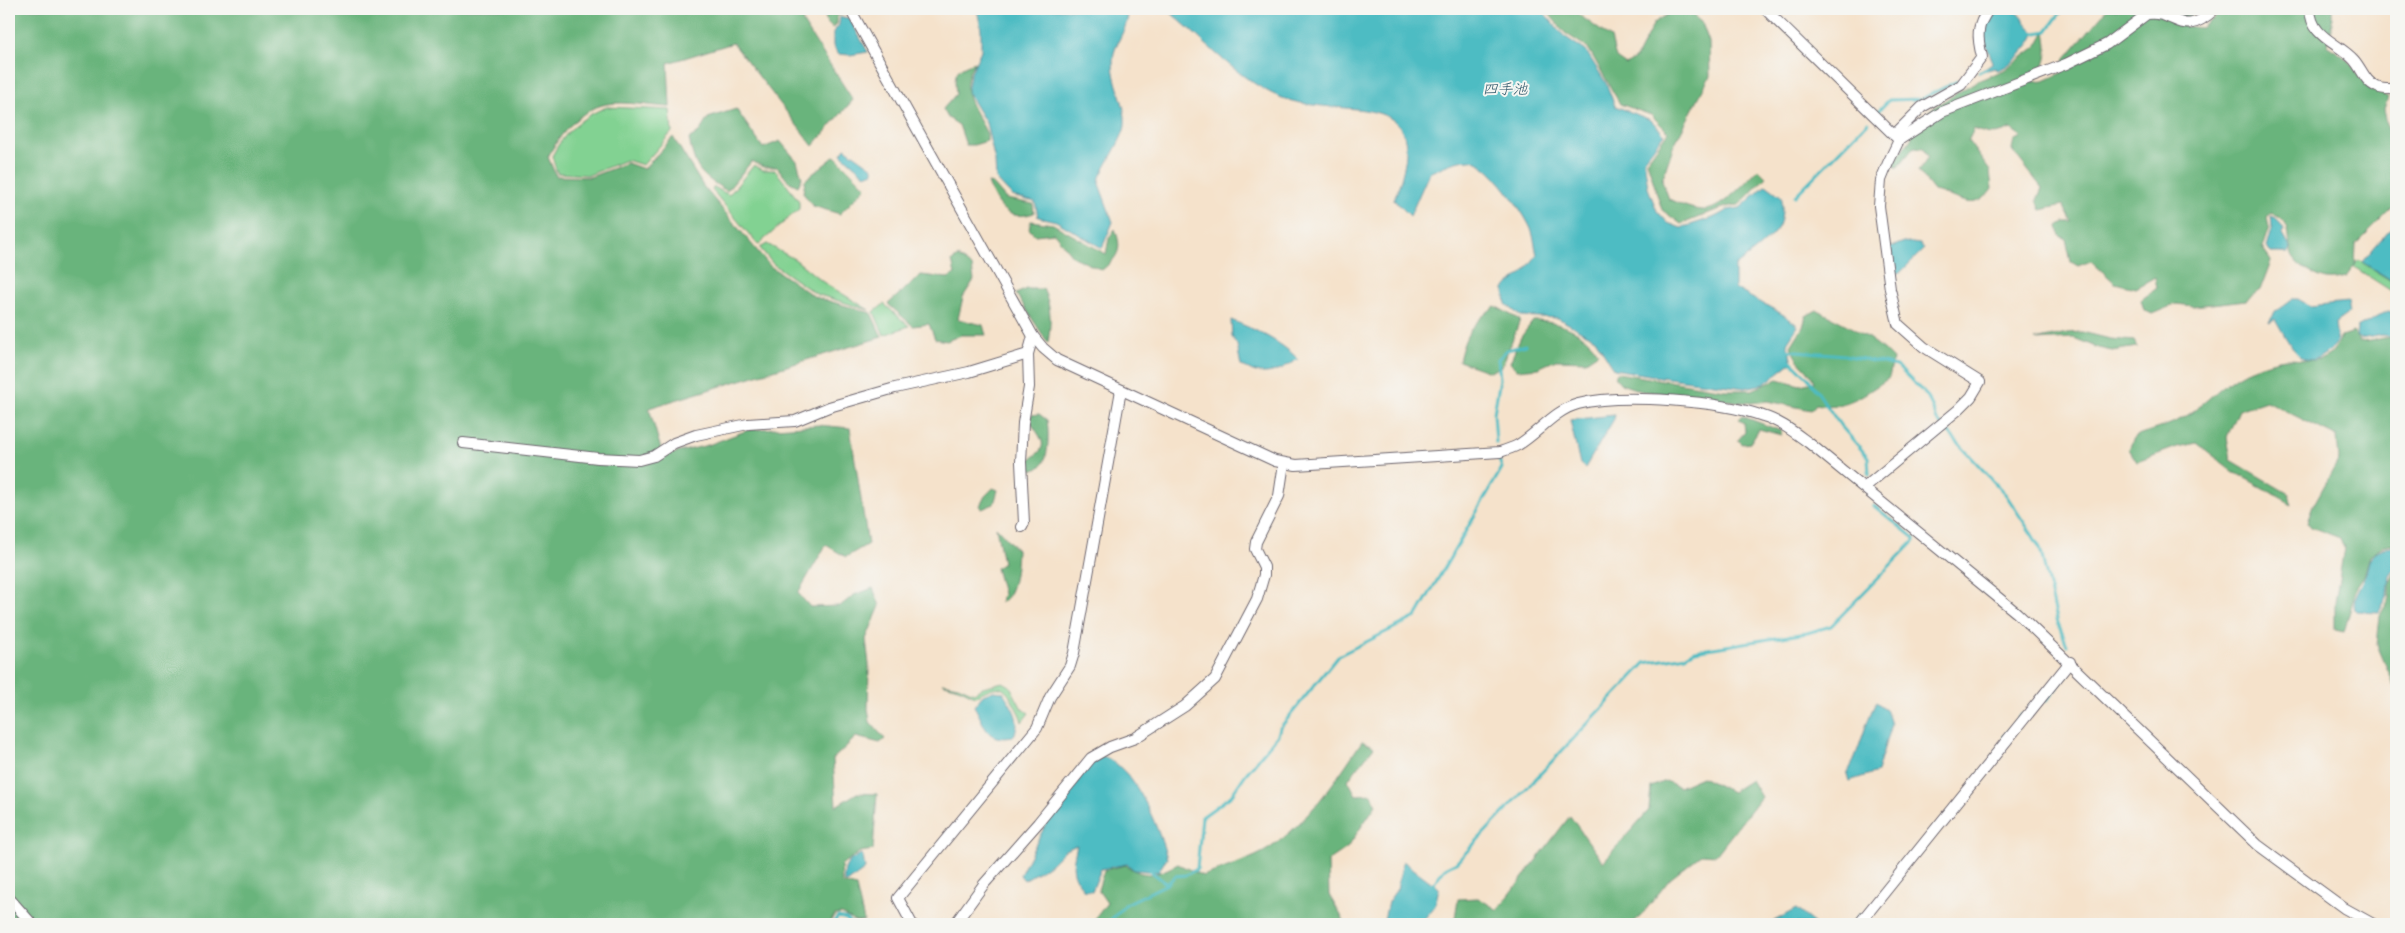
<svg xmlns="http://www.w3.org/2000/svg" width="2405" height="933" font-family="Mali,'Klee One',sans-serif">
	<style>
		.green { fill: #82d292; stroke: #527a66 }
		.forest { fill: #69b47c; stroke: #466b5c }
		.water { fill: #4dbcc3; stroke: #386f7f }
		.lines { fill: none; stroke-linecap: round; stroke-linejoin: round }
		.stream { stroke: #4dbcc3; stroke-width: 3 }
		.minor-casing { stroke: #6c656d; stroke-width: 12 }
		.minor { stroke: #fff; stroke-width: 10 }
		.labels { text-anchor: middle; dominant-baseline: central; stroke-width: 4; stroke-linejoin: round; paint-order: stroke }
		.water-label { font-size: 15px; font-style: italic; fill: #31586b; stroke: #f6f6f2 }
	</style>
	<rect width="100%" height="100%" fill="#f6f6f2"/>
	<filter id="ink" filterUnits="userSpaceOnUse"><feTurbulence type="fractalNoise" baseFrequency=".02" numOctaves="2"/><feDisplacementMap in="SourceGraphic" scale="10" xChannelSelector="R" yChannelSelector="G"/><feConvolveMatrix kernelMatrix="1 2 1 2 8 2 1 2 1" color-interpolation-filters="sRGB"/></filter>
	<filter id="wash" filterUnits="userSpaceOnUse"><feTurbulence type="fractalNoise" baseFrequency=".0096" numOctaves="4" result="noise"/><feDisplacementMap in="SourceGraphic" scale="20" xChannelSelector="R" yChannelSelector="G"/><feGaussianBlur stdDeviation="1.12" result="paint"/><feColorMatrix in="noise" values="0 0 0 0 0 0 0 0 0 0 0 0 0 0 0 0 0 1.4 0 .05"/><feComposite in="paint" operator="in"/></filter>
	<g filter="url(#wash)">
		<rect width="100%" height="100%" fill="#f5e2cb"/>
		<!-- green -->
		<g class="green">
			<path d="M607 107 670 110 672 132 643 165 626 160 589 175 557 173 552 156C564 132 582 116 607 107Z"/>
			<polygon points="754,165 763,170 775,170 799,201 799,209 758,245 712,190 714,187 729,195"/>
			<polygon points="767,244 796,260 823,282 869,310 816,294 773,264 760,248"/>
			<polygon points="2358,260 2396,284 2396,294 2354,267"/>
			<polygon points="884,304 909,326 884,335 874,312"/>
			<path d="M1003 682 1010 686 1022 709 1029 713 1022 722C1021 716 1017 710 1014 704 1003 681 995 686 975 696L961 689 942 683 958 686 974 693 983 687Z"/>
		</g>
		<!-- forest -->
		<g class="forest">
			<path d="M9 9H816L802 21 853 100 813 146 733 43 668 63 670 107C652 106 624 101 607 104 580 109 559 135 548 157L556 176 590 177 627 163 644 169 673 137 703 186 770 266 815 297 871 313 882 337 649 408 663 456 708 445 748 430 818 425 850 428 868 544 846 557 826 545 798 593 810 607 840 606 854 595 873 588 880 606 866 639 869 665 868 709 870 722 885 739 880 743 856 737 833 759 836 806 857 793 877 794 873 850 860 852 841 865 842 883 856 887 864 921 856 922 841 914 835 915 828 924H9Z"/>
			<polygon points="823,9 840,9 845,13 837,16 837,24 832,28 827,23"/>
			<path d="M1545 9H1571L1611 38 1616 58 1626 65 1636 58 1654 23 1673 11 1690 13 1702 23 1709 42 1710 76 1673 147 1662 180 1669 199C1679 204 1695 211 1706 210 1723 208 1747 181 1758 169L1766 177 1739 205C1720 206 1700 218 1681 224L1662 210 1647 161 1668 132 1651 115 1620 104 1588 48 1565 33Z"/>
			<path d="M2107 9H2202L2187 17 2184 26 2201 28 2225 9H2332V24L2328 46C2335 51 2345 56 2350 63 2363 81 2365 89 2388 97L2384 109 2396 173 2394 206 2356 244 2355 265 2346 277C2341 278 2333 280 2327 279 2316 277 2296 266 2292 255 2286 235 2294 223 2271 213L2267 218 2269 227 2262 248 2271 261 2260 290 2246 300 2194 306 2176 304 2152 314 2144 310 2141 300 2157 288 2155 277 2135 288 2115 283 2091 261 2078 266 2071 262 2066 239 2060 236 2058 226 2064 222H2072L2063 205 2041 210 2037 200 2042 188 2012 150 2014 141 2022 137 2011 129C1996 136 1988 135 1974 129L1968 141 1990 171 1992 189C1974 216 1956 195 1934 191L1918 171 1928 157 1924 148 1914 147 1897 168 1893 163 1911 139 1917 120 1934 107 1975 82 2004 70 2036 47 2045 31C2049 54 2048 64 2033 82L2044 81 2061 73 2065 59Z"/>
			<path d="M975 62C956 90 974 107 987 134V141L974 145H966L959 125 948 118 943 109 956 94C954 74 954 68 975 62Z"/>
			<path d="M736 109 763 148 780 141 797 161 802 178 798 186 788 181 777 167H764L752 161 727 191C699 174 696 171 689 139L700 131 708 118Z"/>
			<polygon points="835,156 866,187 840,214 813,206 803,193 805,180"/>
			<path d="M988 183 993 184 1006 199 1033 204 1034 213C1007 222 996 206 988 183Z"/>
			<path d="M1031 221 1053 224 1106 254 1109 238 1115 229C1123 250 1118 257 1102 270L1073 257 1054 233 1035 235 1029 229Z"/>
			<polygon points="958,257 972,267 974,280 963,297 958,319 983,325 986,335 961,335 947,341 935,339 929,324 913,326 888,304 921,275 948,278 955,274 952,261"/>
			<path d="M1026 289H1043C1052 307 1051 323 1048 343L1016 294Z"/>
			<path d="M1495 306 1520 320 1502 366 1490 372 1459 361C1465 333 1473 323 1495 306Z"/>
			<path d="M1817 310C1844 323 1873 337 1893 359L1889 378C1866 393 1845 411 1816 404L1811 410 1768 401 1751 403 1641 391 1621 384 1615 377 1617 373 1726 390H1752L1778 379 1800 385 1814 382C1807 364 1797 366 1791 346L1803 327 1806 316Z"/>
			<path d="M1533 321C1557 321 1586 331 1598 353L1586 361 1556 360 1538 368 1517 370 1510 362 1521 337Z"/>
			<polygon points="2082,332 2110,339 2134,341 2137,347 2112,351 2098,348 2074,338 2035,340 2067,333"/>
			<path d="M2353 332 2359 341C2372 344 2382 334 2396 339V547L2391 544 2383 546 2370 555 2364 576 2357 586 2344 632 2335 630V603L2344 548 2340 538 2311 527 2307 522 2313 506 2339 459 2337 437 2266 401 2239 410 2227 437 2231 460 2289 494 2292 504 2234 472 2197 443 2177 447 2137 462 2129 449 2135 436C2151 430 2173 425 2188 415 2210 400 2229 376 2256 367 2264 364 2276 360 2285 359 2313 359 2328 368 2341 336Z"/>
			<path d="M1039 414 1047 420C1049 433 1051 476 1028 469V460C1051 447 1042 440 1031 423V415Z"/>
			<polygon points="1742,416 1781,431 1781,435 1759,429 1750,443 1742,444 1738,440 1745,432 1744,423 1739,419"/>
			<polygon points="993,488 998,490 994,504 982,509 980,506 985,496"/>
			<path d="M996 527 1017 550C1016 566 1016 594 1000 603L1003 594 996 568 1003 563Z"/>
			<polygon points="2396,570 2396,689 2377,645 2380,615 2390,598 2390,582"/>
			<path d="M1362 741 1374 747 1348 780 1356 795 1372 794 1376 805 1347 848 1328 861 1329 895 1346 924H1091L1107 903 1098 890 1104 870 1126 865C1146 880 1158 874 1178 864L1203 876C1221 869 1254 859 1270 848 1309 821 1336 780 1362 741Z"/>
			<polygon points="1702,777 1732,792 1751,780 1761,797 1716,855 1702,854 1670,879 1640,917 1630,924 1454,924 1458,899 1478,898 1498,910 1570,816 1603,862 1649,810 1651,787 1666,781 1679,787"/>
		</g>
		<!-- water -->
		<g class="water">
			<path d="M977 9H1128C1130 28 1114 41 1113 60 1112 83 1127 103 1125 125 1125 135 1105 166 1100 177L1099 184 1113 222 1102 248 1056 221 1038 217 1035 202 1012 196 996 179 995 161 986 123 967 92 970 75 981 50V29Z"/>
			<path d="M1166 9H1541L1564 36 1586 51 1606 83 1615 106 1651 120 1664 134 1644 160 1648 188 1657 211 1668 223 1681 228 1715 217 1728 210 1740 208 1766 185 1782 197C1782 207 1783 220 1777 229 1767 243 1749 255 1735 266V288C1754 301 1783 311 1798 326L1787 343 1792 362 1764 384 1745 388 1660 377 1614 369 1595 339 1558 318 1520 316 1506 304 1504 288 1524 272 1537 255C1535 246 1534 237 1531 229 1524 212 1488 160 1470 160 1455 160 1442 167 1429 173L1410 216 1394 200C1442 76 1335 125 1273 94 1232 74 1201 37 1166 9Z"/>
			<path d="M1997 9H2014L2035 33C2033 44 2008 69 1997 70L1996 68 1986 70 1985 68 1993 62C1983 37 1978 30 1997 9Z"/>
			<polygon points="840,17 849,18 868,52 850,55 838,54 833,46 833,32 839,25"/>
			<polygon points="845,148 873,168 873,172 865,175 841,154"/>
			<polygon points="2271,216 2276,218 2284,230 2282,233 2290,247 2288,253 2271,253 2266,248 2272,226"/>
			<polygon points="2396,226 2396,283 2362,262 2388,231"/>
			<polygon points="1904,242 1920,244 1924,249 1900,273 1891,274 1889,248"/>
			<path d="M2292 299H2298L2310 306 2347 302 2349 313 2335 323 2337 341C2330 351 2314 367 2300 356 2290 348 2282 330 2275 319L2269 322 2276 311Z"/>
			<polygon points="2388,311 2396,313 2396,337 2382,335 2360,339 2356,336 2357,328"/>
			<path d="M1231 320C1256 330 1279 340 1298 359 1285 367 1272 376 1256 372 1251 371 1247 367 1241 366L1237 345 1232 337Z"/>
			<polygon points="1615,415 1614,419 1585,468 1580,464 1570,420"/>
			<path d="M2392 546 2396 548V567L2390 575 2388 595 2379 612 2356 611C2349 600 2364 585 2366 573 2368 566 2368 560 2373 554 2378 550 2385 547 2392 546Z"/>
			<path d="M993 691 1003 692C1012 707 1023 721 1013 737 984 742 986 725 974 706L983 695Z"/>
			<path d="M1876 702 1886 709 1891 724 1877 772 1849 781 1847 774C1860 751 1864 725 1876 702Z"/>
			<path d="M1102 756C1135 766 1158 827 1167 858L1158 872 1134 870 1127 864 1101 869 1092 891 1084 890C1070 871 1072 866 1077 845L1065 850 1051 864 1024 880 1020 875 1048 820 1065 802 1087 767Z"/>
			<path d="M861 854 863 856 865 869 847 883 844 881C843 866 848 861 861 854Z"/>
			<polygon points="1403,861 1439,888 1435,906 1420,924 1383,924 1388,902 1397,889"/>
			<polygon points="1796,909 1815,924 1772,924 1774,921"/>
		</g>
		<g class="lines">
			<!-- stream -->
			<g class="stream">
				<polyline points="2031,34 2047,31 2063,9"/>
				<polyline points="1979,72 1987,68"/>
				<polyline points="1878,111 1889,100 1921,99 1957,81"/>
				<polyline points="1795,196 1868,122"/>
				<polyline points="1785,350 1844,355 1897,366 1928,397 1937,420 2006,495 2031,533 2040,548 2058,623 2067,645"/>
				<polyline points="1790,360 1808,378 1840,425 1868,457 1869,474"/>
				<polyline points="1496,443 1494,413 1500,379 1498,359 1507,350 1526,345"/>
				<polyline points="2046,701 2070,671"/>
				<polyline points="2004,737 2021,715"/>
				<polyline points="1148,869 1167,884 1175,876 1186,875 1197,869 1202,817 1231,796 1245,775 1278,735 1280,728 1338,656 1416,617 1502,468 1499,460"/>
				<polyline points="1432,886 1444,869 1456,863 1645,663 1686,656 1695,651 1807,633 1831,626 1914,541 1914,538 1874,506"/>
				<polyline points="832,924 838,917 846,919 852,924"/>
				<polyline points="1107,924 1126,904 1167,884"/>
				<polyline points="1852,924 1860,915"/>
			</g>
		</g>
	</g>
	<g filter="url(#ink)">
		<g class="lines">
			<!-- minor casing -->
			<g class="minor-casing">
				<g id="minor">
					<path d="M850 9 1033 336 1043 348 1057 360 1275 461 1296 465 1500 452C1506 450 1512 448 1518 445 1538 433 1555 410 1578 404 1621 393 1721 401 1763 416 1780 421 1795 433 1809 443L2017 613 2258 845 2344 908 2373 924"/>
					<polyline points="1765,9 1899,140"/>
					<path d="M2310 9C2311 38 2338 42 2354 60 2362 69 2365 82 2377 87 2383 90 2390 89 2396 89"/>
					<path d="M1894 135 1922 107 1961 85 1982 57C1977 37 1976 26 1989 9"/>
					<polyline points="463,443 598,458 639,460 654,456 674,443 696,435 748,424 795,421 829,407 895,388 969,372 1028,354"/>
					<path d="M1865 487 1958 410 1971 397 1980 382 1924 347 1898 324 1890 289 1879 206 1881 180 1888 163 1899 140 1942 112 2066 64 2107 44 2147 14C2177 10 2181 41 2215 9"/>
					<polyline points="1022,527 1024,523 1021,462 1023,423 1029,387 1028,354 1033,336"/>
					<polyline points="9,898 32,924"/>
					<polyline points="912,924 898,898 1037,728 1050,697 1070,666 1074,653 1121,390"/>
					<polyline points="955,924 984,884 1038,823 1091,758 1110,747 1135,738 1185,706 1215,679 1257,599 1264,575 1264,567 1255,549 1256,542 1279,496 1284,463"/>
					<polyline points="1859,924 2070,662"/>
				</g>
			</g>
			<!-- minor -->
			<use href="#minor" class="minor"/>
		</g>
	</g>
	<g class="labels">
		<!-- water labels -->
		<g class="water-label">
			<text x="1505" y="88">四手池</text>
		</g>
	</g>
	<!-- margin -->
	<rect width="2405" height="933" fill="none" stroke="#f6f6f2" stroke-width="30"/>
</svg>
